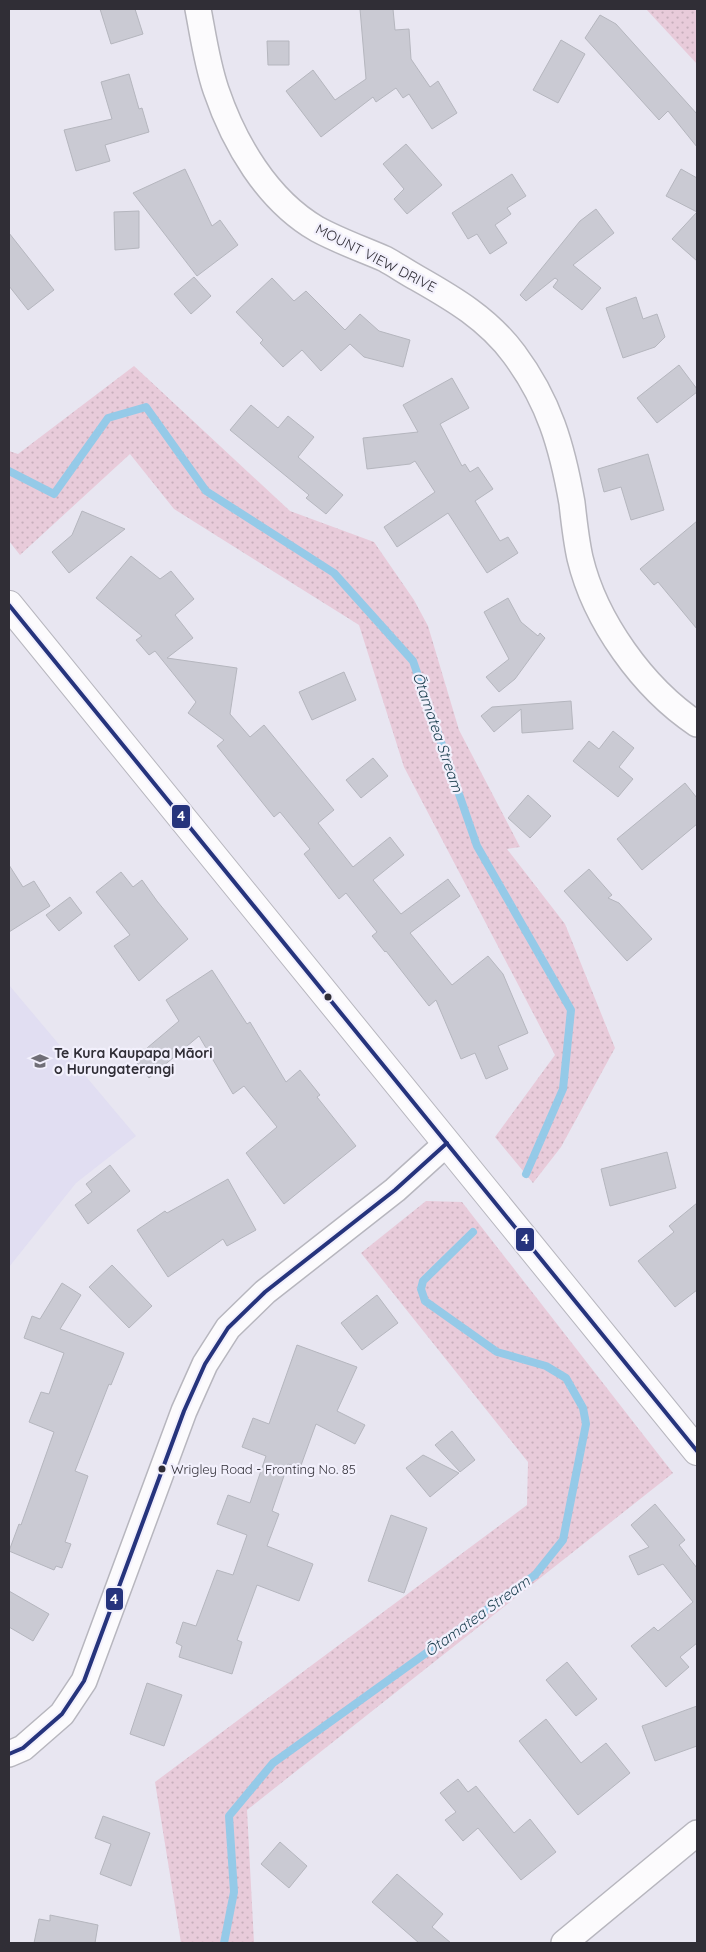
<svg xmlns="http://www.w3.org/2000/svg" width="706" height="1952" font-family="Quicksand,sans-serif">
	<style>
		.built { fill: #e1def2 }
		.park { fill: url(#park-dots) }
		.lines { fill: none; stroke-linecap: round; stroke-linejoin: round }
		.stream { stroke: #95cae8; stroke-width: 8 }
		.building { fill: #cacad3; stroke: #b5b6be }
		.minor-casing { stroke: #b7b6be; stroke-width: 28 }
		.secondary-casing { stroke: #b7b6be; stroke-width: 30 }
		.minor { stroke: #fcfbfd; stroke-width: 25 }
		.secondary { stroke: #fcfbfd; stroke-width: 28 }
		.bus-1-casing { stroke: #f2f0fc; stroke-width: 8 }
		.bus-1 { stroke: #26347d; stroke-width: 4 }
		.bus-dot { fill: #302e36; stroke: #f2f0fc; stroke-width: 2 }
		.labels { text-anchor: middle; dominant-baseline: central; stroke-width: 4.5; stroke-linejoin: round; paint-order: stroke }
		.bus-label { font-size: 13px; fill: #302e36; stroke: #f2f0fc; text-anchor: start }
		.street-label { font-size: 14px; fill: #302e36; stroke: #f2f0fc }
		.poi-label { font-size: 14px; font-weight: bold; fill: #302e36; stroke: #f2f0fc; text-anchor: start }
		.water-label { font-size: 15px; font-style: italic; fill: #1c3f4f; stroke: #f2f0fc }
		.line-badge { stroke: #f2f0fc; stroke-width: 2 }
		.badge-label { font-size: 14px; text-anchor: middle; font-weight: bold; fill: #fff }
	</style>
	<defs>
		<pattern id="park-dots" width="8" height="8" patternUnits="userSpaceOnUse" patternTransform="scale(1.25)"><rect width="8" height="8" fill="#e8cbda"/><path d="M2 2h.1M6 6h.1" fill="none" stroke="#c7afbc" stroke-width="1.8" stroke-linecap="round"/></pattern>
	</defs>
	<rect width="100%" height="100%" fill="#e8e6f1"/>
	<!-- built -->
	<polygon class="built" points="9,985 136,1136 76,1183 9,1267"/>
	<!-- park -->
	<g class="park">
		<polygon points="646,9 697,9 697,64"/>
		<polygon points="134,366 290,511 374,542 414,600 428,626 459,730 520,847 507,849 565,924 615,1048 561,1147 533,1183 495,1137 555,1055 404,767 359,625 174,509 130,454 20,555 9,541 9,451 18,454"/>
		<polygon points="426,1201 462,1202 673,1473 247,1810 254,1943 181,1943 155,1782 527,1505 528,1462 361,1253"/>
	</g>
	<g class="lines">
		<!-- stream -->
		<g class="stream">
			<polyline points="9,471 54,494 108,418 146,407 206,491 334,573 413,661 477,846 571,1010 563,1089 526,1174"/>
			<polyline points="224,1943 234,1892 229,1816 273,1763 535,1575 563,1540 586,1424 583,1408 566,1378 546,1366 497,1352 425,1301 421,1289 423,1281 473,1232"/>
		</g>
	</g>
	<!-- building -->
	<g class="building">
		<polygon points="100,9 135,9 143,34 111,44"/>
		<polygon points="360,9 393,9 395,30 409,29 411,59 430,87 438,81 457,113 432,129 409,94 403,98 396,88 376,102 373,97 321,137 286,91 313,70 335,100 366,79"/>
		<polygon points="600,15 616,24 697,114 697,147 668,111 659,120 585,38"/>
		<polygon points="561,40 585,54 558,103 533,90"/>
		<polygon points="267,41 289,41 289,65 268,65"/>
		<polygon points="129,74 139,109 142,108 149,132 105,145 110,161 76,171 64,130 112,119 101,82"/>
		<polygon points="406,144 442,185 407,214 394,199 404,189 383,164"/>
		<polygon points="185,169 212,226 220,220 238,245 197,276 133,193"/>
		<polygon points="681,169 697,178 697,261 672,239 697,212 666,196"/>
		<polygon points="512,174 526,196 507,208 511,214 495,225 507,243 490,254 477,234 468,239 452,213"/>
		<polygon points="596,209 614,233 573,265 601,288 582,310 553,287 558,280 555,278 526,301 520,295 580,221"/>
		<polygon points="139,211 139,248 115,250 114,212"/>
		<polygon points="9,233 54,290 28,310 9,286"/>
		<polygon points="194,277 211,296 191,314 174,294"/>
		<polygon points="272,278 294,301 306,291 345,330 360,314 379,331 410,340 403,367 364,357 350,344 321,371 302,350 283,367 260,343 263,340 236,312"/>
		<polygon points="636,297 643,319 657,314 665,337 655,347 623,358 606,308"/>
		<polygon points="679,365 697,389 697,392 657,423 637,398"/>
		<polygon points="452,378 469,408 440,424 462,466 465,464 470,472 478,467 493,489 475,501 500,541 508,537 518,553 487,573 448,513 397,547 384,527 435,492 415,461 410,464 367,469 363,438 418,432 403,405"/>
		<polygon points="251,405 278,428 288,416 314,437 298,457 343,495 326,514 306,498 309,495 230,430"/>
		<polygon points="648,454 664,510 631,520 621,487 604,492 598,469"/>
		<polygon points="82,511 125,529 69,573 52,552 72,535"/>
		<polygon points="697,521 697,629 658,582 654,585 640,569"/>
		<polygon points="131,556 160,579 171,571 194,599 175,615 193,638 167,658 237,668 230,714 250,737 264,725 334,810 318,823 353,867 390,837 404,855 373,880 401,914 448,879 460,896 410,933 452,985 488,956 503,974 528,1033 498,1046 508,1069 486,1079 475,1053 461,1059 436,1000 429,1006 386,951 385,952 372,936 377,932 346,893 339,899 304,854 310,849 280,812 274,817 217,746 224,740 188,713 196,702 155,651 149,655 136,640 142,636 96,598"/>
		<polygon points="508,598 521,622 538,636 540,633 545,638 515,679 499,692 486,677 509,659 484,612"/>
		<polygon points="344,672 356,700 312,720 299,692"/>
		<polygon points="571,701 573,729 522,733 521,709 494,732 481,716 492,707"/>
		<polygon points="613,731 634,748 619,767 633,779 618,797 573,761 589,741 599,749"/>
		<polygon points="373,758 388,776 361,798 346,780"/>
		<polygon points="685,783 697,798 697,824 642,870 617,839"/>
		<polygon points="528,795 551,816 530,838 508,818"/>
		<polygon points="9,865 23,887 34,881 50,906 9,932"/>
		<polygon points="589,869 612,895 608,898 619,903 652,939 627,961 564,891"/>
		<polygon points="121,872 133,887 142,880 157,901 188,939 139,981 114,946 130,935 96,892"/>
		<polygon points="70,897 82,913 59,931 46,915"/>
		<polygon points="212,970 247,1024 250,1022 286,1082 300,1070 320,1095 317,1097 356,1146 284,1204 246,1153 277,1127 244,1086 233,1094 199,1036 149,1078 134,1059 179,1021 166,1000"/>
		<polygon points="667,1152 676,1188 610,1206 601,1169"/>
		<polygon points="110,1165 130,1191 88,1224 75,1205 92,1192 86,1184"/>
		<polygon points="228,1179 256,1230 227,1246 223,1239 168,1277 137,1230 165,1211 167,1213"/>
		<polygon points="697,1203 697,1290 675,1307 638,1261 674,1232 669,1226"/>
		<polygon points="112,1265 152,1306 129,1328 89,1287"/>
		<polygon points="62,1283 81,1295 60,1329 124,1353 111,1385 109,1384 75,1471 88,1476 65,1542 71,1544 62,1568 56,1566 54,1570 9,1551 19,1524 21,1525 54,1432 29,1422 41,1392 49,1394 64,1353 24,1338 32,1316 40,1319"/>
		<polygon points="377,1295 398,1323 362,1350 341,1323"/>
		<polygon points="297,1345 357,1367 337,1411 365,1425 355,1444 316,1424 300,1468 288,1464 272,1511 279,1514 267,1546 313,1564 299,1601 257,1585 237,1640 242,1642 232,1674 179,1657 182,1646 176,1643 183,1622 196,1626 217,1570 233,1575 247,1535 217,1524 228,1495 250,1503 266,1456 242,1447 253,1418 269,1424"/>
		<polygon points="452,1431 475,1460 460,1472 435,1445"/>
		<polygon points="423,1455 459,1473 430,1497 406,1468"/>
		<polygon points="655,1504 685,1540 679,1545 697,1568 697,1643 680,1657 689,1667 666,1687 631,1646 654,1627 658,1631 693,1602 663,1564 638,1575 629,1556 649,1547 631,1525"/>
		<polygon points="391,1515 427,1528 404,1593 368,1581"/>
		<polygon points="9,1591 49,1614 33,1641 9,1627"/>
		<polygon points="567,1662 597,1699 576,1716 546,1680"/>
		<polygon points="147,1683 182,1695 164,1746 130,1734"/>
		<polygon points="697,1706 697,1746 655,1761 642,1726"/>
		<polygon points="546,1719 581,1763 606,1743 630,1773 578,1815 519,1741"/>
		<polygon points="458,1779 468,1792 476,1786 514,1833 530,1819 556,1852 521,1880 478,1828 463,1841 445,1820 456,1812 440,1793"/>
		<polygon points="103,1816 150,1833 131,1886 100,1874 111,1844 95,1838"/>
		<polygon points="280,1842 307,1866 289,1888 261,1864"/>
		<polygon points="397,1874 443,1914 432,1927 451,1943 419,1943 372,1902"/>
		<polygon points="50,1915 98,1925 95,1943 34,1943 39,1919 50,1921"/>
	</g>
	<g class="lines">
		<!-- minor casing -->
		<g class="minor-casing">
			<g id="minor">
				<path d="M198 9C203 35 207 64 216 90 234 143 267 200 317 229 339 241 362 249 385 259 396 265 406 272 417 278 454 299 488 319 514 354 549 401 562 446 572 503 574 521 576 540 580 558 595 621 643 688 697 724"/>
				<polyline points="9,1754 23,1748 62,1714 84,1681 184,1411 205,1364 228,1328 265,1292 395,1190 447,1143"/>
				<polyline points="564,1943 697,1833"/>
			</g>
		</g>
		<!-- secondary casing -->
		<g class="secondary-casing">
			<polyline id="secondary" points="9,605 697,1451"/>
		</g>
		<!-- minor -->
		<use href="#minor" class="minor"/>
		<!-- secondary -->
		<use href="#secondary" class="secondary"/>
		<!-- bus-1 casing -->
		<g class="bus-1-casing">
			<g id="bus-1">
				<polyline points="9,605 697,1451"/>
				<polyline points="9,1754 23,1748 62,1714 84,1681 184,1411 205,1364 228,1328 265,1292 395,1190 447,1143"/>
			</g>
		</g>
		<!-- bus-1 -->
		<use href="#bus-1" class="bus-1"/>
	</g>
	<!-- icons -->
	<defs>
		<g id="school-bare" transform="scale(1.35)"><path d="M0-5L7-2L0 1L-7-2ZM-4 1L0 2.5L4 1V4Q0 6-4 4Z" fill="#706e77" stroke="#f2f0fc" stroke-width="2.5" paint-order="stroke"/></g>
	</defs>
	<g fill-rule="evenodd">
		<use href="#school-bare" x="40" y="1061"/>
	</g>
	<!-- markers -->
	<g class="bus-dot">
		<circle cx="328" cy="997" r="4.5"/>
		<circle cx="162" cy="1469" r="4.5"/>
	</g>
	<g class="labels">
		<!-- bus labels -->
		<g class="bus-label">
			<text x="171" y="1469">Wrigley Road - Fronting No. 85</text>
		</g>
		<!-- street labels -->
		<g class="street-label">
			<text transform="translate(376 258) rotate(27)">MOUNT VIEW DRIVE</text>
		</g>
		<!-- poi labels -->
		<g class="poi-label">
			<text x="54" y="1053">Te Kura Kaupapa Māori<tspan x="54" dy="16">o Hurungaterangi</tspan></text>
		</g>
		<!-- water labels -->
		<g class="water-label">
			<text transform="translate(438 732) rotate(71)">Ōtamatea Stream</text>
			<text transform="translate(477 1616) rotate(-36)">Ōtamatea Stream</text>
		</g>
	</g>
	<g class="line-badge">
		<rect x="171" y="804" width="20" height="25" rx="5" fill="#26347d"/>
		<rect x="515" y="1227" width="20" height="25" rx="5" fill="#26347d"/>
		<rect x="105" y="1587" width="19" height="24" rx="5" fill="#26347d"/>
	</g>
	<g class="badge-label">
		<text x="181" y="821">4</text>
		<text x="525" y="1244">4</text>
		<text x="114" y="1604">4</text>
	</g>
	<!-- border -->
	<rect width="706" height="1952" fill="none" stroke="#302e36" stroke-width="20"/>
</svg>
